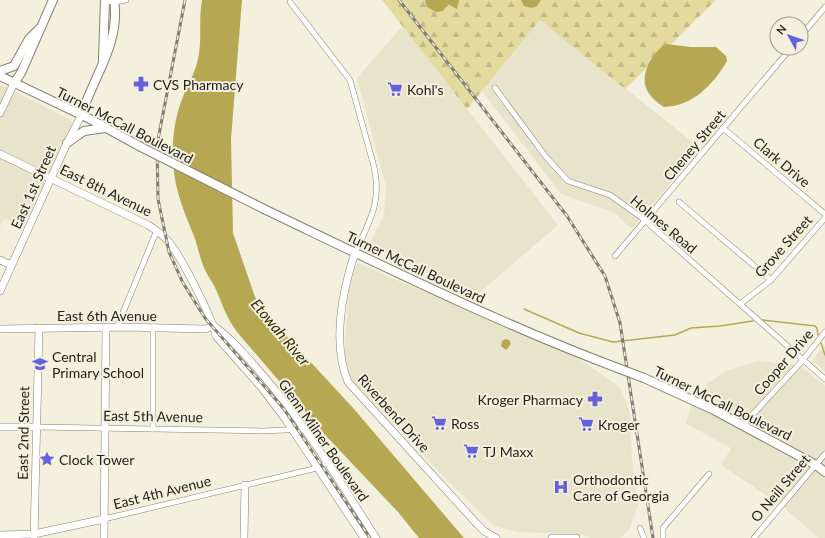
<svg xmlns="http://www.w3.org/2000/svg" width="825" height="538" font-family="Lato,sans-serif">
	<style>
		.built { fill: #e8e4cb }
		.forest { fill: url(#forest-firs) }
		.water { fill: #b6a853 }
		.lines { fill: none; stroke-linecap: round; stroke-linejoin: round }
		.stream { stroke: #b6a853; stroke-width: 1.5 }
		.street-casing { stroke: #858272; stroke-width: 6 }
		.secondary-casing { stroke: #858272; stroke-width: 8 }
		.primary-casing { stroke: #858272; stroke-width: 10 }
		.street { stroke: #fff; stroke-width: 5 }
		.secondary { stroke: #fff; stroke-width: 7 }
		.primary { stroke: #fff; stroke-width: 8 }
		.rail-casing { stroke: #807e73; stroke-width: 3 }
		.rail { stroke: #f3f0de; stroke-width: 1.5; stroke-dasharray: 4.5; stroke-linecap: butt }
		.primary-bridge-casing { stroke: #858272; stroke-width: 10; stroke-linecap: butt }
		.primary-bridge { stroke: #fff; stroke-width: 8 }
		.labels { text-anchor: middle; dominant-baseline: central; stroke-width: 4; stroke-linejoin: round; paint-order: stroke }
		.poi-label { font-size: 14px; fill: #1f1e18; stroke: #f3f0de; text-anchor: start }
		.street-label { font-size: 14px; fill: #1f1e18; stroke: #f3f0de }
		.water-label { font-size: 15px; font-style: italic; fill: #312c05; stroke: #f3f0de }
	</style>
	<defs>
		<pattern id="forest-firs" width="22" height="20" patternUnits="userSpaceOnUse"><rect width="22" height="20" fill="#e3da9e"/><path d="M5 1l3.5 6h-7zM16 11l3.5 6h-7z" fill="#c2bb87"/></pattern>
	</defs>
	<rect width="100%" height="100%" fill="#f3f0de"/>
	<!-- built -->
	<g class="built">
		<polygon points="540,20 700,148 632,229 613,212 561,194 482,91"/>
		<polygon points="402,26 558,225 476,296 369,246 384,215 386,186 357,78"/>
		<polygon points="0,84 71,120 72,124 23,227 4,218 0,226"/>
		<polygon points="357,264 361,264 419,290 477,310 550,340 619,386 630,412 632,459 638,505 630,528 621,538 590,538 585,535 518,532 494,526 444,477 348,376 345,362 345,344 349,286 352,273"/>
		<polygon points="825,346 825,372 812,360"/>
		<polygon points="758,361 799,365 825,386 825,538 819,538 781,505 721,465 731,448 686,424 691,407 708,383 726,371"/>
	</g>
	<!-- forest -->
	<polygon class="forest" points="382,0 716,0 625,89 540,20 467,109"/>
	<!-- water -->
	<g class="water">
		<path d="M202 0H242L231 139 233 233 255 297 268 316 354 409 464 538H419L398 512 327 437 237 332C227 319 223 306 217 292 214 284 209 278 205 270 200 259 198 247 194 236 180 202 171 179 173 142 174 127 177 111 183 97 187 86 194 75 197 63 203 42 198 21 202 0Z"/>
		<polygon points="425,0 459,0 457,9 448,4 443,11 436,12 427,7"/>
		<polygon points="521,0 541,0 537,6 532,8 524,6"/>
		<path d="M666 44 691 47H716L726 56 727 61C713 85 693 106 664 107 658 103 650 97 647 90 639 74 653 52 666 44Z"/>
		<polygon points="506,339 509,340 511,344 506,350 501,346 502,341"/>
	</g>
	<g class="lines">
		<!-- stream -->
		<g class="stream">
			<polyline points="524,309 579,333 613,342 675,335 691,328 720,326 753,321"/>
			<polyline points="762,320 815,326 817,328 818,335"/>
			<polyline points="821,343 825,355"/>
		</g>
		<!-- street casing -->
		<g class="street-casing">
			<g id="street">
				<polyline points="105,1 115,2 126,0"/>
				<path d="M290 2 350 80 373 163C383 201 370 220 355 253"/>
				<polyline points="801,36 825,7"/>
				<polyline points="495,88 546,157 568,181 610,195 641,217 825,379"/>
				<polyline points="723,128 825,214"/>
				<polyline points="679,202 771,280"/>
				<polyline points="615,256 791,48"/>
				<polyline points="740,304 771,280 825,218"/>
				<polyline points="117,327 157,230"/>
				<polyline points="153,327 153,429"/>
				<polyline points="743,425 803,360 825,332"/>
				<polyline points="36,427 264,431 304,429"/>
				<polyline points="104,519 313,469 327,463"/>
				<polyline points="640,528 644,538"/>
				<polyline points="663,538 663,528 709,474"/>
				<polyline points="754,538 825,454"/>
			</g>
		</g>
		<!-- secondary casing -->
		<g class="secondary-casing">
			<g id="secondary">
				<polyline points="0,113 14,83"/>
				<path d="M0 154 148 225C156 230 162 234 168 241 181 256 212 317 216 336L262 388 286 420 364 538"/>
				<path d="M355 253C342 291 332 344 348 382L477 524 484 531 496 538"/>
				<polyline points="0,260 11,265"/>
				<polyline points="0,291 67,143 81,116"/>
				<path d="M214 326C232 339 246 356 261 373 305 424 340 482 376 538"/>
				<polyline points="0,329 123,327 205,329 214,326"/>
				<polyline points="0,427 36,427"/>
				<polyline points="0,535 34,534 104,519"/>
				<polyline points="34,538 39,328"/>
				<polyline points="104,538 106,328"/>
				<polyline points="244,538 245,485"/>
				<polyline points="552,538 576,538"/>
			</g>
		</g>
		<!-- primary casing -->
		<g class="primary-casing">
			<g id="primary">
				<polyline points="103,59 105,0"/>
				<polyline points="0,71 14,66 29,39 39,29"/>
				<polyline points="0,76 90,119 141,147"/>
				<polyline points="14,83 21,73 53,0"/>
				<path d="M81 116C93 77 121 43 114 0"/>
				<polyline points="67,143 84,131 105,128"/>
				<path d="M266 210C381 265 496 322 615 367"/>
				<polyline points="644,378 714,410 816,465 825,472"/>
			</g>
		</g>
		<!-- street -->
		<use href="#street" class="street"/>
		<!-- secondary -->
		<use href="#secondary" class="secondary"/>
		<!-- primary -->
		<use href="#primary" class="primary"/>
		<!-- rail casing -->
		<g class="rail-casing">
			<g id="rail">
				<polyline points="185,0 157,145 158,199 169,252 183,283 205,318 284,409 370,538"/>
				<polyline points="399,0 567,216 605,276 620,323 653,538"/>
			</g>
		</g>
		<!-- rail -->
		<use href="#rail" class="rail"/>
		<!-- primary-bridge casing -->
		<g class="primary-bridge-casing">
			<g id="primary-bridge">
				<polyline points="141,147 266,210"/>
				<polyline points="615,367 644,378"/>
			</g>
		</g>
		<!-- primary-bridge -->
		<use href="#primary-bridge" class="primary-bridge"/>
	</g>
	<!-- icons -->
	<defs>
		<g id="pharmacy-bare" transform="scale(1.2)"><path d="M-2-6h4v4h4v4h-4v4h-4v-4h-4v-4h4Z" fill="#6561da" stroke="#f3f0de" stroke-width="2.5" paint-order="stroke"/></g>
		<g id="supermarket-bare" transform="scale(1.2)"><path d="M-6-5.5h2.5l.6 2H6L4.5 2H-2.5L-4.4-4H-6ZM-1.5 3.2a1.3 1.3 0 1 0 .1 0ZM3 3.2a1.3 1.3 0 1 0 .1 0Z" fill="#6561da" stroke="#f3f0de" stroke-width="2.5" paint-order="stroke"/></g>
		<g id="school-bare" transform="scale(1.2)"><path d="M0-5L7-2L0 1L-7-2ZM-4 1L0 2.5L4 1V4Q0 6-4 4Z" fill="#6561da" stroke="#f3f0de" stroke-width="2.5" paint-order="stroke"/></g>
		<g id="sight-bare" transform="scale(1.2)"><path d="M0-6L1.8-2.2L6-1.7L2.9 1.2L3.7 5.4L0 3.3L-3.7 5.4L-2.9 1.2L-6-1.7L-1.8-2.2Z" fill="#6561da" stroke="#f3f0de" stroke-width="2.5" paint-order="stroke"/></g>
		<g id="hospital-bare" transform="scale(1.2)"><path d="M-5-5h3v3.5h4V-5h3V5h-3V1.5h-4V5h-3Z" fill="#6561da" stroke="#f3f0de" stroke-width="2.5" paint-order="stroke"/></g>
	</defs>
	<g fill-rule="evenodd">
		<use href="#pharmacy-bare" x="141" y="84"/>
		<use href="#supermarket-bare" x="395" y="89"/>
		<use href="#school-bare" x="40" y="364"/>
		<use href="#pharmacy-bare" x="595" y="399"/>
		<use href="#supermarket-bare" x="439" y="423"/>
		<use href="#supermarket-bare" x="586" y="424"/>
		<use href="#supermarket-bare" x="471" y="451"/>
		<use href="#sight-bare" x="47" y="459"/>
		<use href="#hospital-bare" x="561" y="487"/>
	</g>
	<g class="labels">
		<!-- poi labels -->
		<g class="poi-label">
			<text x="153" y="84">CVS Pharmacy</text>
			<text x="407" y="89">Kohl's</text>
			<text x="52" y="356">Central<tspan x="52" dy="16">Primary School</tspan></text>
			<text x="583" y="399" text-anchor="end">Kroger Pharmacy</text>
			<text x="451" y="423">Ross</text>
			<text x="598" y="424">Kroger</text>
			<text x="483" y="451">TJ Maxx</text>
			<text x="59" y="459">Clock Tower</text>
			<text x="573" y="479">Orthodontic<tspan x="573" dy="16">Care of Georgia</tspan></text>
		</g>
		<!-- street labels -->
		<g class="street-label">
			<text transform="translate(125 125) rotate(27)">Turner McCall Boulevard</text>
			<text transform="translate(694 145) rotate(-50)">Cheney Street</text>
			<text transform="translate(782 162) rotate(40)">Clark Drive</text>
			<text transform="translate(33 187) rotate(-66)">East 1st Street</text>
			<text transform="translate(106 190) rotate(26)">East 8th Avenue</text>
			<text transform="translate(664 224) rotate(40)">Holmes Road</text>
			<text transform="translate(783 246) rotate(-48)">Grove Street</text>
			<text transform="translate(416 267) rotate(25)">Turner McCall Boulevard</text>
			<text x="107" y="315">East 6th Avenue</text>
			<text transform="translate(783 362) rotate(-49)">Cooper Drive</text>
			<text transform="translate(723 403) rotate(26)">Turner McCall Boulevard</text>
			<text transform="translate(394 413) rotate(48)">Riverbend Drive</text>
			<text transform="translate(153 416) rotate(1)">East 5th Avenue</text>
			<text transform="translate(23 433) rotate(-89)">East 2nd Street</text>
			<text transform="translate(324 440) rotate(55)">Glenn Milner Boulevard</text>
			<text transform="translate(780 488) rotate(-50)">O Neill Street</text>
			<text transform="translate(162 492) rotate(-14)">East 4th Avenue</text>
		</g>
		<!-- water labels -->
		<g class="water-label">
			<text transform="translate(281 332) rotate(50)">Etowah River</text>
		</g>
	</g>
	<!-- north arrow -->
	<g transform="translate(789 36) rotate(310)"><circle r="19" fill="#f3f0de" stroke="#9e9c8f"/>
	<path d="M0-3L7 15L0 10L-7 15Z" fill="#6561da"/>
	<text y="-6" font-size="11" font-weight="bold" text-anchor="middle" fill="#1f1e18">N</text>
	</g>
</svg>
